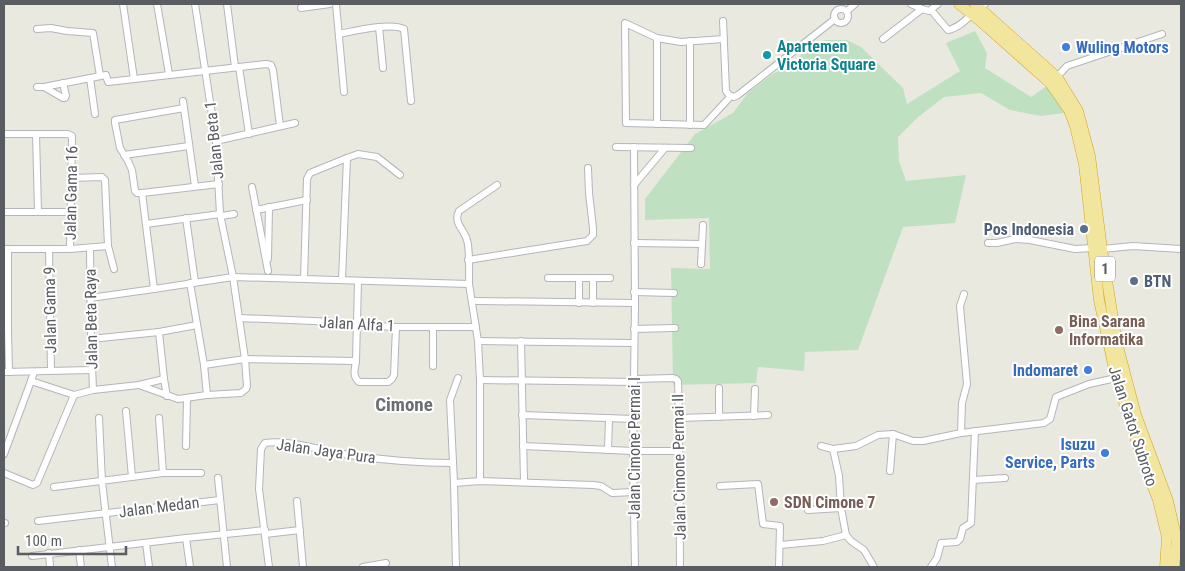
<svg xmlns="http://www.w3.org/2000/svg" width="1185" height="571" font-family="'Roboto Condensed',sans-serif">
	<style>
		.grass { fill: #bfe0c1 }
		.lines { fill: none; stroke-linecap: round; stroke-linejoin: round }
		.minor-casing { stroke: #b3b6ba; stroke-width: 8 }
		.trunk-casing { stroke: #d2a519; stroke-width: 11 }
		.minor { stroke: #fff; stroke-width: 6 }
		.trunk { stroke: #f2e69e; stroke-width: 10 }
		.shop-dot { fill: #3f7fe0; stroke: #fff; stroke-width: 2 }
		.culture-dot { fill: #0f9aa8; stroke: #fff; stroke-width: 2 }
		.service-dot { fill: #5c6f8a; stroke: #fff; stroke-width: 2 }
		.education-dot { fill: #8d6e63; stroke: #fff; stroke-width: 2 }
		.labels { text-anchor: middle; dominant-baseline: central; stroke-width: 4; stroke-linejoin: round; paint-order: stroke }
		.shield { fill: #fff; stroke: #8b8d90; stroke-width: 1 }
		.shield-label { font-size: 15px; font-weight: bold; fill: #595c60 }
		.culture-label { font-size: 16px; font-weight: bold; fill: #0d838f; stroke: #fff; text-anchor: start }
		.shop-label { font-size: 16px; font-weight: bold; fill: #366cbe; stroke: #fff; text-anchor: end }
		.street-label { font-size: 16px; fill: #595c60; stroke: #fff }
		.service-label { font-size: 16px; font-weight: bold; fill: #4e5e75; stroke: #fff; text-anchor: end }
		.education-label { font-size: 16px; font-weight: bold; fill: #785e54; stroke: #fff; text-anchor: start }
		.quarter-label { font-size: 19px; font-weight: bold; fill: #6a6d72; stroke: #fff }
	</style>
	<rect width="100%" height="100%" fill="#eae9e0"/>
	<!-- grass -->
	<polygon class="grass" points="975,31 987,53 985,68 1031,97 1047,86 1064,113 1041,116 1010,110 981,93 944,97 917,118 898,137 899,161 906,181 966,175 955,223 903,227 858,350 805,352 804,371 758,367 756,383 673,385 671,268 710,269 709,218 645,220 645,199 695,134 733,113 748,93 771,75 796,62 807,47 825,40 847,40 861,47 903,88 907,104 960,71 946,43"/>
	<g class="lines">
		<!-- minor casing -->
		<g class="minor-casing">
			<g id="minor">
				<polyline points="123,4 134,79"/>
				<polyline points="157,4 169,74"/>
				<polyline points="227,4 235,67"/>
				<polyline points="336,4 344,92"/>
				<polyline points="911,4 922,9 929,11 938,4"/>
				<polyline points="301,8 330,4"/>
				<circle cx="841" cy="16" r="7"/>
				<path d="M931 10 948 30C961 28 974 11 985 4"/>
				<polyline points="847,11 855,4"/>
				<polyline points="723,21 726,91 729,95 734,97 738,95 835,19"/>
				<polyline points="379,27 383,68"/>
				<polyline points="37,29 51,28 67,31 93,33 100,76"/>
				<path d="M339 34C354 31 391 22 404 29L411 101"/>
				<polyline points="724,39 681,42 657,38 625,23 626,123 704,125 731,96"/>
				<polyline points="883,39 922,9"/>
				<polyline points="690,41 690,125"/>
				<polyline points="239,67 249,134"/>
				<polyline points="1057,77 1067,66 1162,34"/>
				<polyline points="90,78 95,114"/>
				<polyline points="37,87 44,87 106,75 108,82 266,64 271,65 273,70 280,126"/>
				<polyline points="44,87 63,98 65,98 66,96 63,83"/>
				<polyline points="183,101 195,186"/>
				<polyline points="184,108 115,120 115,123 120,148 128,161 132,170 135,191 137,193 142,193 219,184"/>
				<polyline points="657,124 657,38"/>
				<polyline points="4,134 68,134 72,136 70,249"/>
				<polyline points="36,134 38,211"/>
				<polyline points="216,141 295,123"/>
				<polyline points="616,147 691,148"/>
				<polyline points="634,147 635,303 633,456 635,567"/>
				<polyline points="124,155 189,146"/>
				<polyline points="72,178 102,177 105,180 108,246 114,269"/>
				<polyline points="634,185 665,148"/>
				<polyline points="252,187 268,271"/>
				<polyline points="142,193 154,289"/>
				<polyline points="256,210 307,200"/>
				<polyline points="4,212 71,212"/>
				<polyline points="221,216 234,214"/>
				<polyline points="186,218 195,282"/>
				<polyline points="146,224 220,214"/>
				<polyline points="634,243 702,244"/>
				<polyline points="988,243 997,243 1015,239 1030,240 1075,249 1093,248"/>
				<polyline points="90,248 91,339 93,390"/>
				<polyline points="5,249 70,249 108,246"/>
				<polyline points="8,249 8,330 9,372"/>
				<polyline points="49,249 51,371"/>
				<polyline points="1102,249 1133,246 1181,249"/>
				<polyline points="268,259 269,207"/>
				<polyline points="468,260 587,241 593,235 593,228 589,193 588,168"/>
				<polyline points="701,264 703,225"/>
				<polyline points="548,278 610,278"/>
				<polyline points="304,279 307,179 310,173 347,158 358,154 377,157 400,175"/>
				<polyline points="342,280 347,158"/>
				<path d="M358 281 356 361C355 369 352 376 359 382H388L392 379 394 375 396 327"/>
				<polyline points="190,283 204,365 207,395"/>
				<path d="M469 284C469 273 470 250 467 240 464 229 453 223 459 211L497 185"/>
				<polyline points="634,292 674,293"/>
				<polyline points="90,298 154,289 233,277 469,284 478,341 480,380 480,481"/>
				<polyline points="472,301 479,301 635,303"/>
				<polyline points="579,303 579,278"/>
				<polyline points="593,303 593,278"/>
				<polyline points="239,318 337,322 357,325 396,327 476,327"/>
				<polyline points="634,329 675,328"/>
				<polyline points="159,332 164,379 167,396"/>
				<polyline points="91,339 159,332 197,325"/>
				<polyline points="478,341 634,343"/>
				<polyline points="521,341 524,482"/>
				<polyline points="204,365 245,359 356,361"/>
				<polyline points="433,366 433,327"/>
				<polyline points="4,372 92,370"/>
				<polyline points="634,379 673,378 676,379 678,381 679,418 680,567"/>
				<polyline points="480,380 634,382"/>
				<polyline points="31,381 74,395 93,390 139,385 164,379"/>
				<polyline points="139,385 178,399 207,395 241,393 246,389 247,386 245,359 233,277 220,214 216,141 195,4"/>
				<polyline points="719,388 719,417"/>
				<polyline points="126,411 132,477"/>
				<polyline points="522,415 634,419"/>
				<polyline points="754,416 755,389"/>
				<polyline points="99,418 102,482 112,567"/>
				<polyline points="159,418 163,473"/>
				<polyline points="679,418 768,415"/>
				<polyline points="961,433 962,403 967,384 960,306 964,294"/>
				<polyline points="186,446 187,398"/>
				<polyline points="523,446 633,451 679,451"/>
				<polyline points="821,446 833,449 856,446 878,435 893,434 913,441 923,441 961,433 1044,423 1050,419 1056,397 1089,384 1116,378"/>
				<polyline points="833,449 839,476 841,508 846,535 851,541 864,550 874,567"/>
				<polyline points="608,450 609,418"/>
				<polyline points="4,454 31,381 34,372"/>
				<polyline points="890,471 893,434"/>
				<polyline points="4,473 33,485 37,483 74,395"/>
				<polyline points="218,478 227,567"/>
				<polyline points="973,480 1005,478"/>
				<polyline points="454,483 480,481 593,485 601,486 612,493 634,492"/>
				<polyline points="720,486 758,484 763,524 780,526 779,567"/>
				<polyline points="54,487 163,473 201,473"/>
				<polyline points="297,501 303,567"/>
				<polyline points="808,510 841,508"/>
				<polyline points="38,521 220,500"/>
				<polyline points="4,523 5,523"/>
				<polyline points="265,534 300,530"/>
				<polyline points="186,538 190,567"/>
				<polyline points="146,543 149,567"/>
				<polyline points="780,545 823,541 846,535"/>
				<polyline points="79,550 81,567"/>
				<polyline points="49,553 50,567"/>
				<polyline points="32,556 186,538 265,530"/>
				<path d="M269 567 259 489 261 449 265 443C288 439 324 451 349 455 383 460 418 463 453 463"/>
				<polyline points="363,567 386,563"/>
				<polyline points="456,567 454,483 450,400 458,378"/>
				<polyline points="931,567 937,558 941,543 957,542 960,539 963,528 971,523 975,431"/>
			</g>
		</g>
		<!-- trunk casing -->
		<g class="trunk-casing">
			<g id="trunk">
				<polyline points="959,4 979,20 1050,83 1069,110 1075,126 1084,164 1099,300 1116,378 1144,464 1158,500 1167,537 1165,567"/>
				<polyline points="975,4 1057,77 1078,111 1090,156 1102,249 1117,343 1136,415 1168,501 1177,540 1174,567"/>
			</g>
		</g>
		<!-- minor -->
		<use href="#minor" class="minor"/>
		<!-- trunk -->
		<use href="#trunk" class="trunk"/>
	</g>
	<!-- markers -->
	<g class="shop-dot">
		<circle cx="1066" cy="47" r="5"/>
		<circle cx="1088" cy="370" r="5"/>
		<circle cx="1105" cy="453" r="5"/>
	</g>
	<circle class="culture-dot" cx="767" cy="55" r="5"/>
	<g class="service-dot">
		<circle cx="1084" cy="229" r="5"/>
		<circle cx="1134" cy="281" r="5"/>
	</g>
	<g class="education-dot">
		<circle cx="1059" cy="330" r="5"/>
		<circle cx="774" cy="502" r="5"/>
	</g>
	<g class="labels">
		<!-- shield labels -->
		<rect class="shield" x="1095" y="256.5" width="20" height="25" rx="4"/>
		<g class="shield-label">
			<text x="1105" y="269">1</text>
		</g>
		<!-- culture labels -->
		<g class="culture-label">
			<text x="777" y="46">Apartemen<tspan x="777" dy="18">Victoria Square</tspan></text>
		</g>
		<!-- shop labels -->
		<g class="shop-label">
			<text x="1076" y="47" text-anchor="start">Wuling Motors</text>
			<text x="1078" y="370">Indomaret</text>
			<text x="1095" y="444">Isuzu<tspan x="1095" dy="18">Service, Parts</tspan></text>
		</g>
		<!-- street labels -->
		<g class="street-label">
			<text transform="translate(214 140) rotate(-96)">Jalan Beta 1</text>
			<text transform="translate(71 193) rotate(-89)">Jalan Gama 16</text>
			<text transform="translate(50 310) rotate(-91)">Jalan Gama 9</text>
			<text transform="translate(91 319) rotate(-91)">Jalan Beta Raya</text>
			<text transform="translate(357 324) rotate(3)">Jalan Alfa 1</text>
			<text transform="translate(1133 426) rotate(72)">Jalan Gatot Subroto</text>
			<text transform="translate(634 448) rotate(-90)">Jalan Cimone Permai I</text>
			<text transform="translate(326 451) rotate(8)">Jalan Jaya Pura</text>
			<text transform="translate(679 467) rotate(-91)">Jalan Cimone Permai II</text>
			<text transform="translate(159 507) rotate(-7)">Jalan Medan</text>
		</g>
		<!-- service labels -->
		<g class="service-label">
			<text x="1074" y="229">Pos Indonesia</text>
			<text x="1144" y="281" text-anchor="start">BTN</text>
		</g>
		<!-- education labels -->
		<g class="education-label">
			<text x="1069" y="321">Bina Sarana<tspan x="1069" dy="18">Informatika</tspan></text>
			<text x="784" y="502">SDN Cimone 7</text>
		</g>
		<!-- quarter labels -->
		<g class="quarter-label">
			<text x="404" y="404">Cimone</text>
		</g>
	</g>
	<!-- border -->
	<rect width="1185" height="571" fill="none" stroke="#595c60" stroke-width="10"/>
	<!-- scale -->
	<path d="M18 546v8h108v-8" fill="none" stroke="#595c60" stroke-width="2.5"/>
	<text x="25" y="546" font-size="15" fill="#595c60" stroke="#ffffff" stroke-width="4" paint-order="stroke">100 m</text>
</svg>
